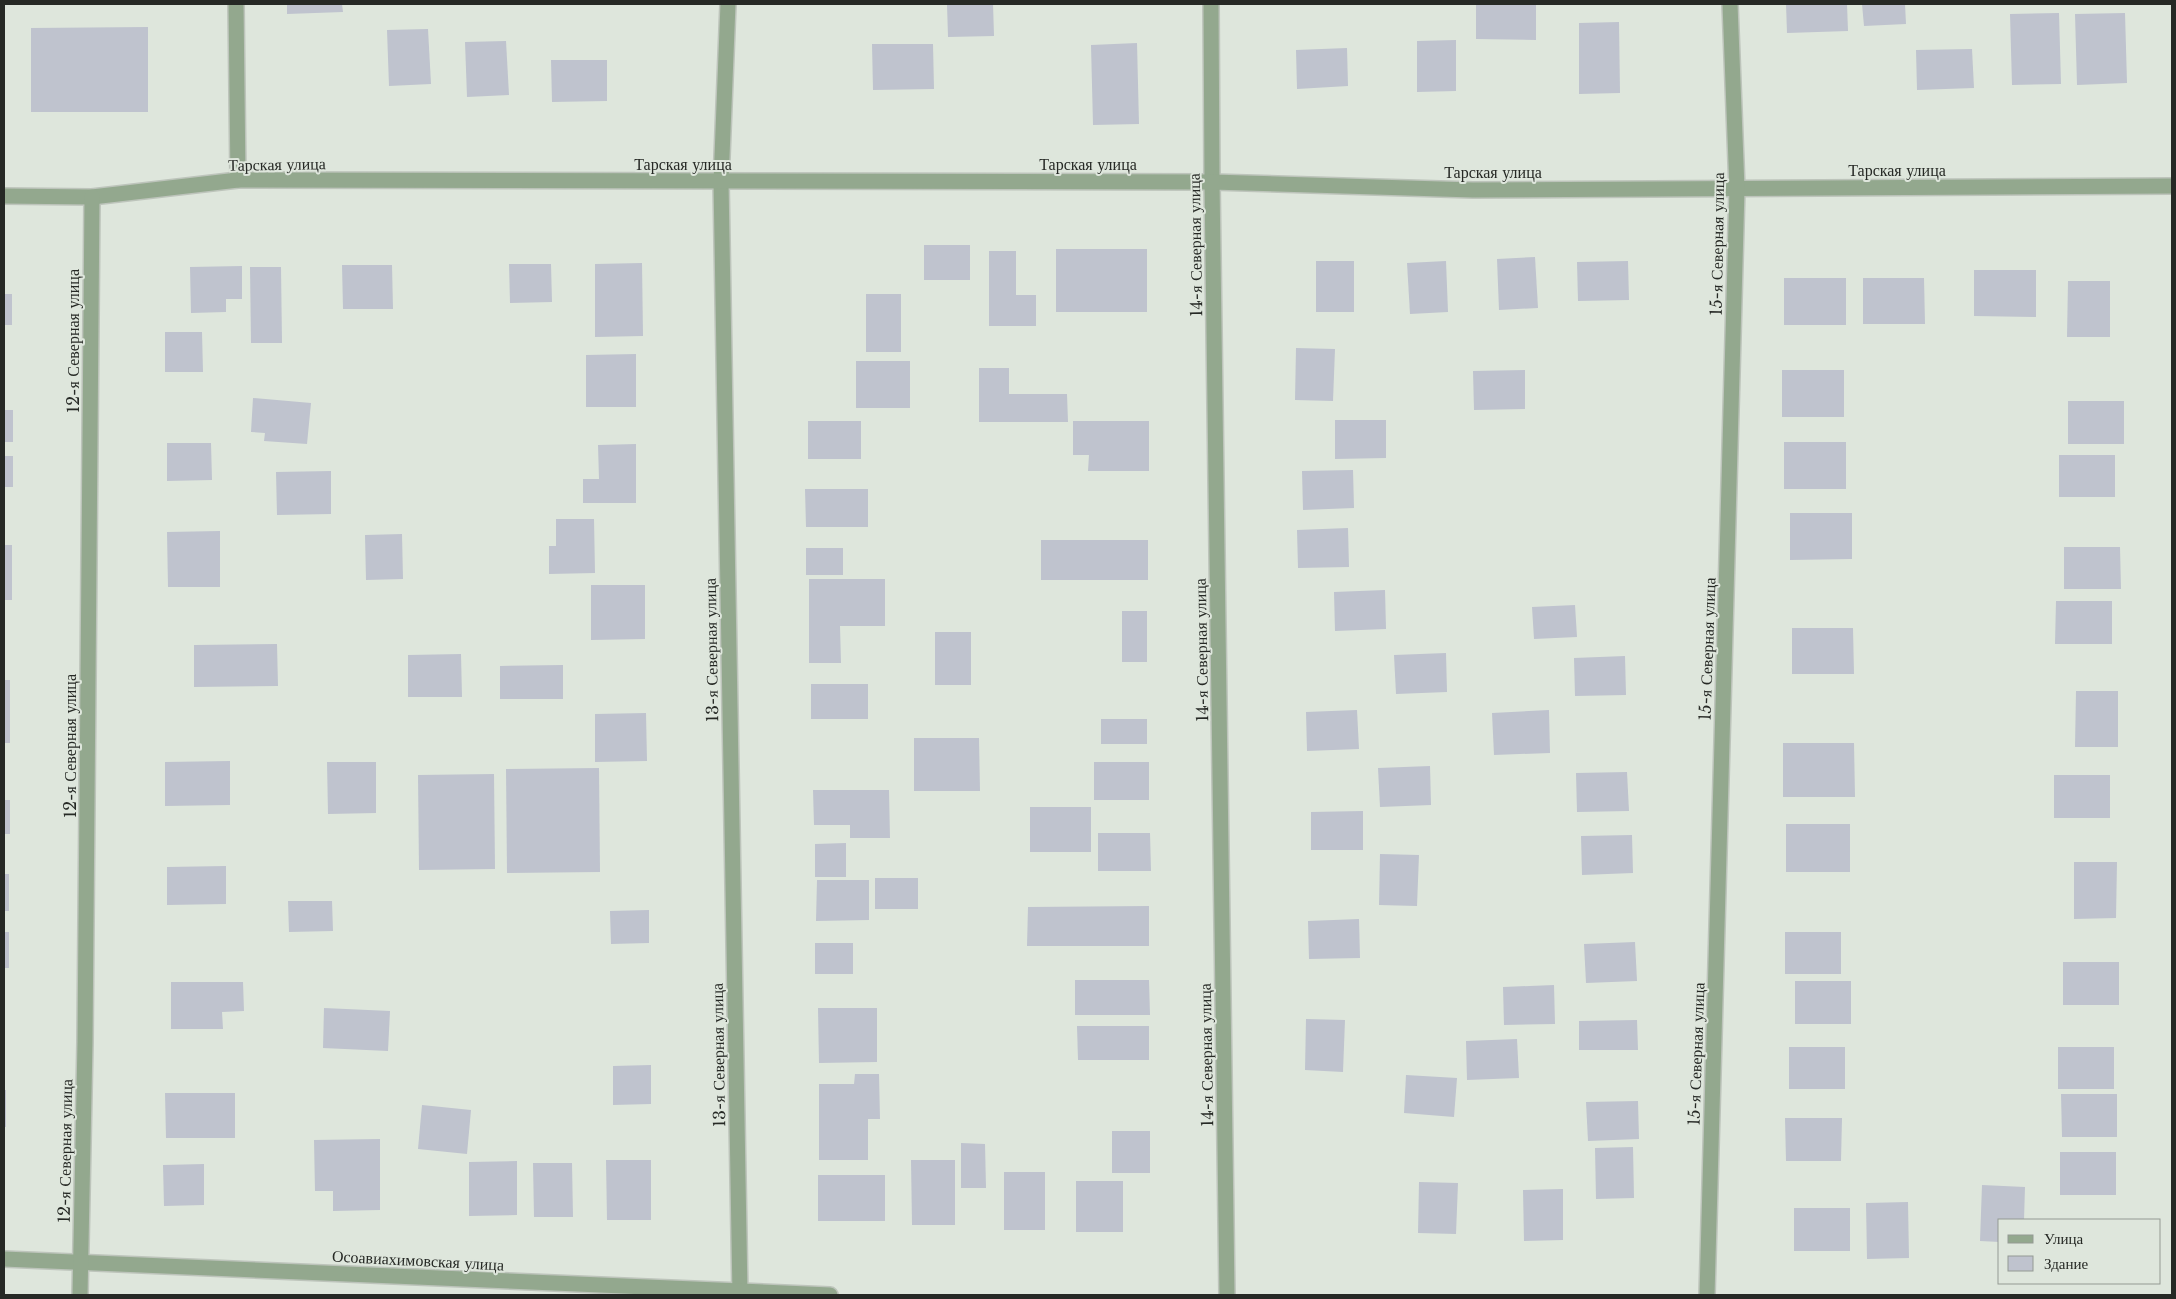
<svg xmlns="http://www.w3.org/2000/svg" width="2176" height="1299" font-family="'Libre Baskerville',serif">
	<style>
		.building { fill: #bfc3ce }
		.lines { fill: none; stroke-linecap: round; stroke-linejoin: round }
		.minor-casing { stroke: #bdc4bb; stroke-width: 18 }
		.minor { stroke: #93a88e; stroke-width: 15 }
		.labels { text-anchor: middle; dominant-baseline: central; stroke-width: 4; stroke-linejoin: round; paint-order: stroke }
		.street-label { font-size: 16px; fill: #262925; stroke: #dee6dc }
	</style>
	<rect width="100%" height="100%" fill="#dee6dc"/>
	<!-- building -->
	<g class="building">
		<polygon points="287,4 342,4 343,12 287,14"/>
		<polygon points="947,4 993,4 994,36 948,37"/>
		<polygon points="1476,4 1536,4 1536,40 1476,39"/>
		<polygon points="1786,4 1847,4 1848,31 1787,33"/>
		<polygon points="1862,4 1905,4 1906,24 1864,26"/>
		<polygon points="2059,13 2061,84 2012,85 2010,14"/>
		<polygon points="2125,13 2127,83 2077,85 2075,14"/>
		<polygon points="1619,22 1620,93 1579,94 1579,23"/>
		<polygon points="148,27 148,112 31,112 31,28"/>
		<polygon points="428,29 431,84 389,86 387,30"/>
		<polygon points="1456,40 1456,91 1417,92 1417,41"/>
		<polygon points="506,41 509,95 467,97 465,42"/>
		<polygon points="1137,43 1139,124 1093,125 1091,45"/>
		<polygon points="872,44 933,44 934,89 873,90"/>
		<polygon points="1347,48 1348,86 1297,89 1296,50"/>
		<polygon points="1972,49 1974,88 1917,90 1916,50"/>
		<polygon points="551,60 607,60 607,101 552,102"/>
		<rect x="924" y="245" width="46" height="35"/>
		<rect x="1056" y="249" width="91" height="63"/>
		<polygon points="989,251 1016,251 1016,295 1036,295 1036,326 989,326"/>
		<polygon points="1535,257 1538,308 1499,310 1497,259"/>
		<rect x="1316" y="261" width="38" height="51"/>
		<polygon points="1446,261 1448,312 1410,314 1407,263"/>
		<polygon points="1628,261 1629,300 1578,301 1577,262"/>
		<polygon points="642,263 643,336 595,337 595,264"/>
		<polygon points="509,264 551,264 552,302 510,303"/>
		<polygon points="342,265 392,265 393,309 343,309"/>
		<polygon points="242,266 242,299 226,299 226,312 191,313 190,267"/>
		<polygon points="250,267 281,267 282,343 251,343"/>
		<polygon points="1974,270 2036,270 2036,317 1974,316"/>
		<rect x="1784" y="278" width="62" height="47"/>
		<polygon points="1863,278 1924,278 1925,324 1863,324"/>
		<polygon points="2068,281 2110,281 2110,337 2067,337"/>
		<rect x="4" y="294" width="8" height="31"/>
		<rect x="866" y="294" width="35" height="58"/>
		<polygon points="165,332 202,332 203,372 165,372"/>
		<polygon points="1296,348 1335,349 1333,401 1295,400"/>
		<polygon points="636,354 636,407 586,407 586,355"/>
		<rect x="856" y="361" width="54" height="47"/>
		<polygon points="979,368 1009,368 1009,394 1067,394 1068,422 979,422"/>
		<polygon points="1525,370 1525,409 1474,410 1473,371"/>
		<rect x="1782" y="370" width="62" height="47"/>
		<polygon points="253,398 311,403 307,444 264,441 265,433 251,432"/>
		<rect x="2068" y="401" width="56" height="43"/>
		<rect x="4" y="410" width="9" height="32"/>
		<polygon points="1335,420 1386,420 1386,458 1335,459"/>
		<rect x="808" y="421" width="53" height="38"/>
		<polygon points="1073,421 1149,421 1149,471 1088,471 1089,455 1073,455"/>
		<rect x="1784" y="442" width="62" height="47"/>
		<polygon points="167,443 211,443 212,480 167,481"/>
		<polygon points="636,444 636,503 583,503 583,479 599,479 598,445"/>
		<rect x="2059" y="455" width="56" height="42"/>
		<rect x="4" y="456" width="9" height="31"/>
		<polygon points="1353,470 1354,508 1303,510 1302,471"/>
		<polygon points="331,471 331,514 277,515 276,472"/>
		<polygon points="805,489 868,489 868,527 806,527"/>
		<polygon points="1790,513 1852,513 1852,559 1790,560"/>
		<polygon points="556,519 594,519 595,573 549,574 549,546 556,546"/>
		<polygon points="1348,528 1349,567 1298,568 1297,530"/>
		<polygon points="220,531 220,587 168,587 167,532"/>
		<polygon points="402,534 403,579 366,580 365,535"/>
		<rect x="1041" y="540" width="107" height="40"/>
		<rect x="4" y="545" width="8" height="55"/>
		<polygon points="2064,547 2120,547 2121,589 2064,589"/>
		<rect x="806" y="548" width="37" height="27"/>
		<polygon points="809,579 885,579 885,626 840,626 841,663 809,663"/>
		<polygon points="591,585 645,585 645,639 591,640"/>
		<polygon points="1385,590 1386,629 1335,631 1334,592"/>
		<polygon points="2056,601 2112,601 2112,644 2055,644"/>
		<polygon points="1575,605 1577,637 1534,639 1532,607"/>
		<rect x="1122" y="611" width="25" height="51"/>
		<polygon points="1792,628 1853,628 1854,674 1792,674"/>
		<rect x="935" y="632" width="36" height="53"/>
		<polygon points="277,644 278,686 194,687 194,645"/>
		<polygon points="1446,653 1447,692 1396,694 1394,655"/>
		<polygon points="461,654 462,697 408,697 408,655"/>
		<polygon points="1625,656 1626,695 1575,696 1574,658"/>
		<polygon points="563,665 563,699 500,699 500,666"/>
		<rect x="4" y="680" width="6" height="63"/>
		<rect x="811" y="684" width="57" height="35"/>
		<polygon points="2076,691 2118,691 2118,747 2075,747"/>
		<polygon points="1357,710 1359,749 1307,751 1306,712"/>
		<polygon points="1549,710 1550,753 1494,755 1492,713"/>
		<polygon points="646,713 647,761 595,762 595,714"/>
		<rect x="1101" y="719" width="46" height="25"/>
		<polygon points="914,738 979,738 980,791 914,791"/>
		<polygon points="1783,743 1854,743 1855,797 1783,797"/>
		<polygon points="230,761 230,805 165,806 165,762"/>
		<polygon points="327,762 376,762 376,813 328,814"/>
		<rect x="1094" y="762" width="55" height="38"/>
		<polygon points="1430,766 1431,805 1380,807 1378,768"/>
		<polygon points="599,768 600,872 507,873 506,769"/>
		<polygon points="1627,772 1629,811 1577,812 1576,773"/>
		<polygon points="494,774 495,869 419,870 418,775"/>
		<rect x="2054" y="775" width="56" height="43"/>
		<polygon points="813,790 889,790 890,838 850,838 850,825 814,825"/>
		<rect x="4" y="800" width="6" height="34"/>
		<rect x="1030" y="807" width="61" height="45"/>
		<polygon points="1363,811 1363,850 1311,850 1311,812"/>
		<rect x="1786" y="824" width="64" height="48"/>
		<polygon points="1098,833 1150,833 1151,871 1098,871"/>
		<polygon points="1632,835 1633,873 1582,875 1581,836"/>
		<polygon points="846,843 846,877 815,877 815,844"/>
		<polygon points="1380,854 1419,855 1417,906 1379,905"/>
		<polygon points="2074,862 2117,862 2116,918 2074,919"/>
		<polygon points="226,866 226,904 167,905 167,867"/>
		<rect x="4" y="874" width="5" height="37"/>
		<rect x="875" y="878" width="43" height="31"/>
		<polygon points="817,880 869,880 869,920 816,921"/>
		<polygon points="288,901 332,901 333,931 289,932"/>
		<polygon points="1149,906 1149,946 1027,946 1028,907"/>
		<polygon points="649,910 649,943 611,944 610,911"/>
		<polygon points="1359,919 1360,958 1309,959 1308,921"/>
		<rect x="4" y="932" width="5" height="36"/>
		<rect x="1785" y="932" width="56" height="42"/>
		<polygon points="1635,942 1637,981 1586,983 1584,944"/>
		<rect x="815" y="943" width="38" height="31"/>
		<rect x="2063" y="962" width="56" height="43"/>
		<polygon points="1075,980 1149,980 1150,1015 1075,1015"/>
		<rect x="1795" y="981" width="56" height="43"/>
		<polygon points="171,982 243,982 244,1011 222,1012 223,1029 171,1029"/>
		<polygon points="1554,985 1555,1024 1504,1025 1503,987"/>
		<polygon points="324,1008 390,1011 388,1051 323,1048"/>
		<polygon points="818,1008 877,1008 877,1062 819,1063"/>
		<polygon points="1306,1019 1345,1020 1343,1072 1305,1070"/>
		<polygon points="1637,1020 1638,1050 1579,1050 1579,1021"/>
		<polygon points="1077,1026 1149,1026 1149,1060 1078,1060"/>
		<polygon points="1517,1039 1519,1078 1467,1080 1466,1041"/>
		<rect x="1789" y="1047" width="56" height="42"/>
		<rect x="2058" y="1047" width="56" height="42"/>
		<polygon points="651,1065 651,1104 613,1105 613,1066"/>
		<polygon points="855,1074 879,1074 880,1119 868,1119 868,1160 819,1160 819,1084 854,1084"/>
		<polygon points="1406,1075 1457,1078 1454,1117 1404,1113"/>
		<rect x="4" y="1090" width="2" height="37"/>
		<polygon points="165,1093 235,1093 235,1138 166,1138"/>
		<polygon points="2061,1094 2117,1094 2117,1137 2062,1137"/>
		<polygon points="1638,1101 1639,1139 1588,1141 1586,1102"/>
		<polygon points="422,1105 471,1110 467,1154 418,1149"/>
		<polygon points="1785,1118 1842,1118 1841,1161 1786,1161"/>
		<rect x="1112" y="1131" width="38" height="42"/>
		<polygon points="380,1139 380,1210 333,1211 333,1191 315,1191 314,1140"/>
		<polygon points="961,1143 985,1144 986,1188 961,1188"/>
		<polygon points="1633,1147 1634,1198 1596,1199 1595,1148"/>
		<rect x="2060" y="1152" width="56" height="43"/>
		<polygon points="606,1160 651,1160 651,1220 607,1220"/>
		<polygon points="911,1160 955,1160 955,1225 912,1225"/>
		<polygon points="517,1161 517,1215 469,1216 469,1162"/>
		<polygon points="533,1163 572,1163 573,1217 534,1217"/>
		<polygon points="204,1164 204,1205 164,1206 163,1165"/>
		<rect x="1004" y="1172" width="41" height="58"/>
		<rect x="818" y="1175" width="67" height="46"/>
		<rect x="1076" y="1181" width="47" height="51"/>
		<polygon points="1419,1182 1458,1183 1456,1234 1418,1233"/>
		<polygon points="1982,1185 2025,1187 2024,1220 2000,1220 2000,1242 1980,1241"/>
		<polygon points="1563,1189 1563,1240 1524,1241 1523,1190"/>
		<polygon points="1908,1202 1909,1258 1867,1259 1866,1203"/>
		<rect x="1794" y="1208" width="56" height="43"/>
	</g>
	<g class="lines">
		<!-- minor casing -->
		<g class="minor-casing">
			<g id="minor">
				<polyline points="236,4 238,180"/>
				<polyline points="728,4 721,182 740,1295"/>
				<polyline points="1211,4 1212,182 1227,1295"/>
				<polyline points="4,196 92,197 238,180 1212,182 1473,190 2172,186"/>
				<polyline points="4,1259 830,1295"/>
				<polyline points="80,1295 85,1042 92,197"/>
				<polyline points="1707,1295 1737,189 1730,4"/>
			</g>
		</g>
		<!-- minor -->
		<use href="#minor" class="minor"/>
	</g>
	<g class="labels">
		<!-- street labels -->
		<g class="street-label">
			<text transform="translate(277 164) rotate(-1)">Тарская улица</text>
			<text x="683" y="164">Тарская улица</text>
			<text x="1088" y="164">Тарская улица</text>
			<text x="1897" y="170">Тарская улица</text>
			<text x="1493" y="172">Тарская улица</text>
			<text transform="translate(1717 244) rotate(-89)">15-я Северная улица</text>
			<text transform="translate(1195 245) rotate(-91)">14-я Северная улица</text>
			<text transform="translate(73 341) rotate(-90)">12-я Северная улица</text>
			<text transform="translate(1707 649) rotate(-88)">15-я Северная улица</text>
			<text transform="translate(711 650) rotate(-91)">13-я Северная улица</text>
			<text transform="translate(1201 650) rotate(-91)">14-я Северная улица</text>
			<text transform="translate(70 746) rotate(-90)">12-я Северная улица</text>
			<text transform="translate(1696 1054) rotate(-88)">15-я Северная улица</text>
			<text transform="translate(718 1055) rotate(-91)">13-я Северная улица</text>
			<text transform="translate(1206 1055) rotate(-91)">14-я Северная улица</text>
			<text transform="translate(65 1151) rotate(-89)">12-я Северная улица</text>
			<text transform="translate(418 1260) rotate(3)">Осоавиахимовская улица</text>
		</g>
	</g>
	<!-- border -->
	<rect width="2176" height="1299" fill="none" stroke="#262925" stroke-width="10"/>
	<!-- legend -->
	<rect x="1998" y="1219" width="162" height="65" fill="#dee6dc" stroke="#949a93"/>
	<rect x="2008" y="1235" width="25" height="8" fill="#93a88e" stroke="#949a93"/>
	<text x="2044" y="1244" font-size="15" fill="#262925">Улица</text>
	<rect x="2008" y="1256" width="25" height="15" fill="#bfc3ce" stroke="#949a93"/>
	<text x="2044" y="1269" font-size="15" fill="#262925">Здание</text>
</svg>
